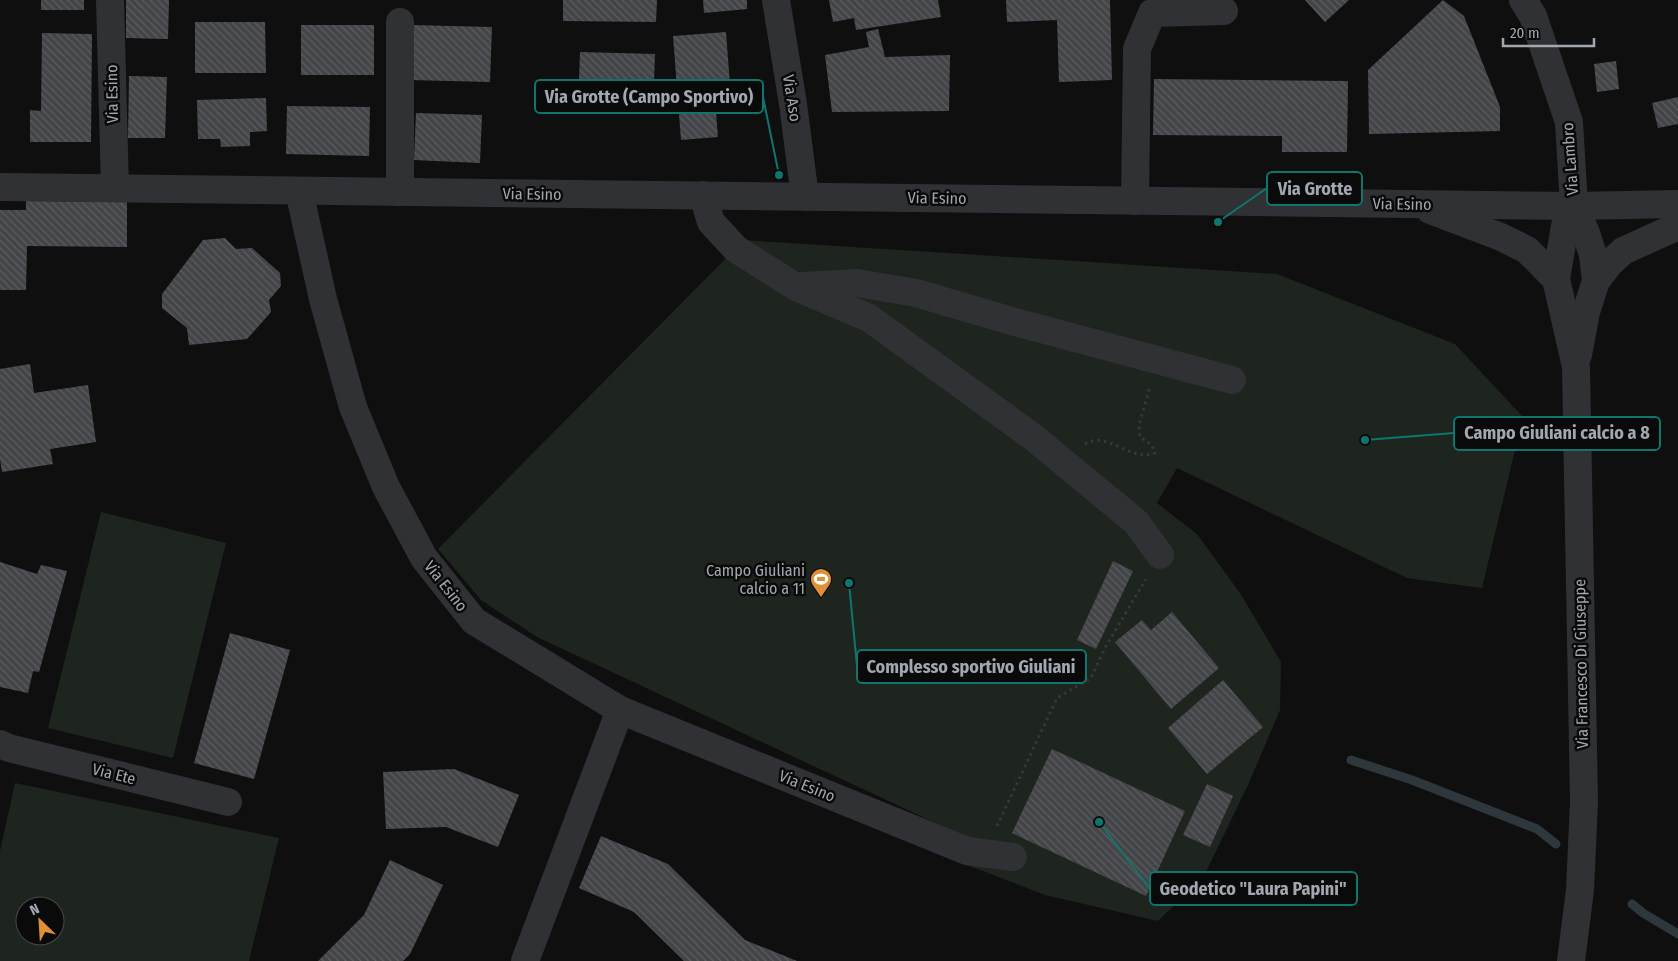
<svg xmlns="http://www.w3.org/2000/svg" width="1678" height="961" font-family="'Fira Sans Condensed',sans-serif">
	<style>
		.park { fill: #1e241e; fill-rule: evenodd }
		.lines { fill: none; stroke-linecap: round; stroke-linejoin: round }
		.stream { stroke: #2e373c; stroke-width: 9 }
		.building { fill: url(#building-back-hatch) }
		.path { stroke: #36383b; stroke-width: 3; stroke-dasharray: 2.5 4; stroke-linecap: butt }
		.minor { stroke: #303135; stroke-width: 28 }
		.labels { text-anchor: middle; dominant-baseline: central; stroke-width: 5; stroke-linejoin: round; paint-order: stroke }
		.street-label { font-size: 16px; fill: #a1a8b0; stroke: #0a0a0b }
		.poi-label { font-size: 16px; fill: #a1a8b0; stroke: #0a0a0b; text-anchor: end }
		.leader { fill: none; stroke: #0f766e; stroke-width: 2 }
		.callout-dot { fill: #0f766e; stroke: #0a0a0b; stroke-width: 2 }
		.callout { fill: #0a0a0b; stroke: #0f766e; stroke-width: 2 }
		.callout-label { font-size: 18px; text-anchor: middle; font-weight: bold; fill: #a1a8b0 }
	</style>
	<defs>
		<pattern id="building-back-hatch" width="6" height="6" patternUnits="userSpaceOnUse" patternTransform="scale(1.25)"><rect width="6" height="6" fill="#434548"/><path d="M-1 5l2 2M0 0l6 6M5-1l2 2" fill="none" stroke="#5b5d60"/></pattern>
	</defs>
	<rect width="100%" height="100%" fill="#0f0f10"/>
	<!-- park -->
	<g class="park">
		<polygon points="744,240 1277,274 1455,344 1523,417 1482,588 1407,578 1177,468 1157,503 1197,534 1240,593 1281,662 1280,710 1248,785 1204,876 1158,921 1045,895 962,863 972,840 537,637 481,600 438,549"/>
		<polygon points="101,512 226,543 173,758 48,728"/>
		<path d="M15 783 279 838 249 961H0V851ZM25 906H55V936H25Z"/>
	</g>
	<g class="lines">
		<!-- stream -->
		<g class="stream">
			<polyline points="1351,760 1412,780 1537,829 1556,844"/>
			<polyline points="1632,904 1643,913 1678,934"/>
		</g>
	</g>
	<!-- building -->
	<g class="building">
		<rect x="41" y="0" width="43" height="10"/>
		<polygon points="126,0 169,0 168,39 126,38"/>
		<polygon points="563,0 657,0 656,22 563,21"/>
		<polygon points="703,0 747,0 747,9 704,13"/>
		<polygon points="829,0 938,0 941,17 856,30 854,18 833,22"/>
		<polygon points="1006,0 1110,0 1112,80 1059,82 1057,20 1007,22"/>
		<polygon points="1305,0 1349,0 1325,22"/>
		<polygon points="1443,0 1464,16 1500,107 1500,131 1369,134 1368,70"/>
		<polygon points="195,22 265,22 266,73 195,73"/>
		<rect x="301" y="25" width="73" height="50"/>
		<polygon points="410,25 492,27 490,82 409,80"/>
		<polygon points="878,29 885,57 950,55 949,111 832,112 825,55 869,47 866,32"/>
		<polygon points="726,32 731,98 715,100 718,137 681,140 673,36"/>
		<polygon points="42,33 92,34 91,142 30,142 30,110 41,111"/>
		<polygon points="580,52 655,54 653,112 578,110"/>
		<polygon points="1616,61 1619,89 1597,92 1594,64"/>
		<polygon points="129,76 167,77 165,138 128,138"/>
		<polygon points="1154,79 1348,81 1347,152 1282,152 1282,136 1153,135"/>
		<polygon points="1678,97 1678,124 1658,128 1652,103"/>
		<polygon points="266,98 267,131 250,132 250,146 221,147 220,139 198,139 197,100"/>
		<polygon points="287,106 370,107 369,156 286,154"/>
		<polygon points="416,113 482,115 480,163 414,160"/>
		<polygon points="26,201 127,202 127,247 27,246 26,290 0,290 0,210 26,210"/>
		<polygon points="225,238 236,249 252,248 280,273 281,286 269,300 271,312 247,339 189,345 187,328 162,308 162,294 203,240"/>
		<polygon points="30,364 34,393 88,385 96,442 50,449 53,464 2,472 0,459 0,369"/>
		<polygon points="1113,561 1133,571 1096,649 1077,640"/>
		<polygon points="0,562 37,574 41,565 67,571 39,672 33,671 28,693 0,687"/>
		<polygon points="1172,612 1219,668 1171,709 1115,642 1142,620 1151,630"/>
		<polygon points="230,633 290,650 254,779 194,763"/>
		<polygon points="1223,680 1263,727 1207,774 1168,728"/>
		<polygon points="1052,749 1185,811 1146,896 1012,833"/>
		<polygon points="454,769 519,795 498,847 446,827 386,829 383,772"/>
		<polygon points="1207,784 1233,796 1210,847 1183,835"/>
		<polygon points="601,836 668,864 745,940 797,961 684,961 634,912 579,888"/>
		<polygon points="390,860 443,885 410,954 403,961 318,961 364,915"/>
	</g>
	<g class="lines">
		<!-- path -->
		<g class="path">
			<path d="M1085 444C1108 430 1131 463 1155 453L1152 445 1140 437 1139 425 1150 387"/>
			<polyline points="997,826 1057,698 1091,678 1106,646 1146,579"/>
		</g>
		<!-- minor -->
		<g class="minor">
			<polyline points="110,0 115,188"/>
			<polyline points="776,0 793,104 805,197"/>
			<polyline points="1523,0 1533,16 1569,122 1574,206 1586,233 1593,255 1596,281"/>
			<polyline points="400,22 400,192"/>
			<polyline points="0,187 1574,206 1678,204"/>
			<polyline points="299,191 323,299 353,407 386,487 424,558 474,621 620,710 525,961"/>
			<polyline points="703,195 711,222 736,249 796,287 869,318 942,371 1033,437 1136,522 1160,555"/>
			<polyline points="1135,201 1137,49 1152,13 1224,11"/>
			<polyline points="1430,210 1501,237 1527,250 1556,279"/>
			<polyline points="802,286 857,283 916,293 1015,322 1232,380"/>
			<polyline points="1578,355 1586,312 1596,281 1609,264 1623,251 1678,226"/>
			<polyline points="620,710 967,851 1013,857"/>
			<polyline points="0,744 9,748 228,802"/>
			<polyline points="1571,961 1580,890 1584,802 1576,367 1556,279 1565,226 1574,206"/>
		</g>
	</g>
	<!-- icons -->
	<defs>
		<g id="stadium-pin" transform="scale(1.125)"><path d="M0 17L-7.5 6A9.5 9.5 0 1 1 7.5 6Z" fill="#e08f37" stroke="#0a0a0b"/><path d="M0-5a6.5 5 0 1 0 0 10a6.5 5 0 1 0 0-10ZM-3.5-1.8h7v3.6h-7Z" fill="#fff"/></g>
	</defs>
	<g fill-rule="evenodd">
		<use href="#stadium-pin" x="821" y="579"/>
	</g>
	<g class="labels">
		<!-- street labels -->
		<g class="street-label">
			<text transform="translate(112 94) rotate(-91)">Via Esino</text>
			<text transform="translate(792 98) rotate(81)">Via Aso</text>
			<text transform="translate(1570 159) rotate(-94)">Via Lambro</text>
			<text transform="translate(532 194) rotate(1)">Via Esino</text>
			<text transform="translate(937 198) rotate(1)">Via Esino</text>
			<text transform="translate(1402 204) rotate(1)">Via Esino</text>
			<text transform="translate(446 586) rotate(52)">Via Esino</text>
			<text transform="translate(1581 664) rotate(-91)">Via Francesco Di Giuseppe</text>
			<text transform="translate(114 774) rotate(14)">Via Ete</text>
			<text transform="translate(807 786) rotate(22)">Via Esino</text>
		</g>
		<!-- poi labels -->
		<g class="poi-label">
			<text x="805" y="570">Campo Giuliani<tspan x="805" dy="18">calcio a 11</tspan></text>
		</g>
	</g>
	<!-- callouts -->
	<path class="leader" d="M779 175L763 97M1218 222L1267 188M1365 440L1454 433M849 583L857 666M1099 822L1150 889"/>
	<g class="callout-dot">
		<circle cx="779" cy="175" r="5"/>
		<circle cx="1218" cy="222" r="5"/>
		<circle cx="1365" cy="440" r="5"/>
		<circle cx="849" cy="583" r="5"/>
		<circle cx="1099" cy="822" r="5"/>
	</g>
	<g class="callout">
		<rect x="535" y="80" width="228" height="33" rx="5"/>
		<rect x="1267" y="172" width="95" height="33" rx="5"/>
		<rect x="1454" y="417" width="206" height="33" rx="5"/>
		<rect x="857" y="650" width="229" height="33" rx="5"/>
		<rect x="1150" y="872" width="207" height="33" rx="5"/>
	</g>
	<g class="callout-label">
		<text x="649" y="103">Via Grotte (Campo Sportivo)</text>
		<text x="1315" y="195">Via Grotte</text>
		<text x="1557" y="439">Campo Giuliani calcio a 8</text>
		<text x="971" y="673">Complesso sportivo Giuliani</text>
		<text x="1253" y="895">Geodetico "Laura Papini"</text>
	</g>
	<!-- north arrow -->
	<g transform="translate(40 921) rotate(335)"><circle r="24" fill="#0a0a0b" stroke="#46494d"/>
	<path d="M0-4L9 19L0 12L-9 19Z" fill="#e08f37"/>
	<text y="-8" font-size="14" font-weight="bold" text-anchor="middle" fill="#a1a8b0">N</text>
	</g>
	<!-- scale -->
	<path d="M1503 38v8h91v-8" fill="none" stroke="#a1a8b0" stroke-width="2.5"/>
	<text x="1510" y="38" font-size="15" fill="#a1a8b0" stroke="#0a0a0b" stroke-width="4" paint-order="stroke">20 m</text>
</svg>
